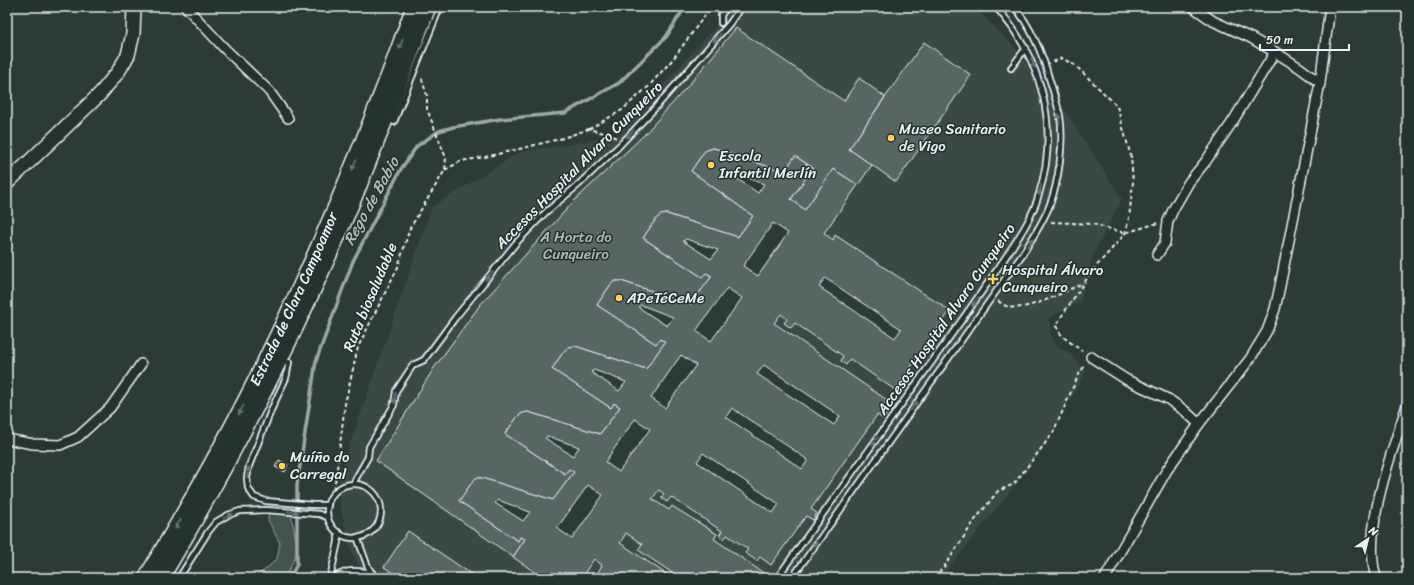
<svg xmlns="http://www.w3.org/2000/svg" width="1414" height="585" font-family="Sriracha,sans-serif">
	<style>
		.built { fill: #3b4843 }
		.green { fill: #45524e; stroke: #96a2a3 }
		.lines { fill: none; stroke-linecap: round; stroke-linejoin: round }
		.stream { stroke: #9da8a9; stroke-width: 3.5 }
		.building { fill: #596563; stroke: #e8f1f8; fill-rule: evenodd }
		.service-casing { stroke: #e8f1f8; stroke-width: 8 }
		.minor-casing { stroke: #e8f1f8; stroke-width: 12 }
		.secondary-casing { stroke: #e8f1f8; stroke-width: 16 }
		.primary-casing { stroke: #e8f1f8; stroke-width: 18 }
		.path { stroke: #e8f1f8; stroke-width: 2; stroke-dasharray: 4 3; stroke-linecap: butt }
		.service { stroke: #26332d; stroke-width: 4.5 }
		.minor { stroke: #26332d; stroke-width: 9 }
		.secondary { stroke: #26332d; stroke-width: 13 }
		.primary { stroke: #26332d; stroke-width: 15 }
		.oneway { fill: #6a7674 }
		.poi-dot { fill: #ffd166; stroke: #26332d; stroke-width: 1.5 }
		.labels { text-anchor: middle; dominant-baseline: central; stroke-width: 3; stroke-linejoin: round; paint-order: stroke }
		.poi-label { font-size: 15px; fill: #e8f1f8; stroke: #26332d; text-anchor: start }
		.street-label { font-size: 15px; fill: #e8f1f8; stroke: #26332d }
		.park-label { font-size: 15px; fill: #afb9bc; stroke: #26332d }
		.water-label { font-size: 16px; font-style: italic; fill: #b0babd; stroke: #26332d }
	</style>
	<rect width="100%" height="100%" fill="#2e3b35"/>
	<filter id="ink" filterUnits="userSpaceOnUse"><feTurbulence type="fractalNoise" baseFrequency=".025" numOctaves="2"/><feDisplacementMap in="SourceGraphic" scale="8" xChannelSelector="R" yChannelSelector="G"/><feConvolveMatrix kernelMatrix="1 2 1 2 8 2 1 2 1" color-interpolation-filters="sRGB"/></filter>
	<g filter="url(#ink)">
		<!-- built -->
		<g class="built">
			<polygon points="734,7 974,7 1012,44 1064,109 1122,199 1093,255 1080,302 1049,318 1051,335 1057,346 1070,354 1086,371 1040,454 941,578 762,578 764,574 714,539 717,534 673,506 669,510 652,499 659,491 664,494 661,498 667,502 671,497 722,531 719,535 724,539 727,535 748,549 745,553 757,561 760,557 806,516 813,520 817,513 811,509 877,415 884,419 888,412 882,408 887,400 774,323 781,314 787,319 791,328 795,323 843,356 841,361 846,365 850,359 895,390 950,311 835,236 833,240 824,233 872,165 896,182 971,75 924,42 885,97 859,79 844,101 736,28 687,87 643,136 573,202 480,305 434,368 376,461 543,578 477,578 408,532 384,567 400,578 365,578 351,550 340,506 339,476 432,207 518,153 616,136"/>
			<polygon points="626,533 642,544 638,550 680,578 672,578 620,543"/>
			<polygon points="594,559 602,565 595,578 581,578"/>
		</g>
		<!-- green -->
		<polygon class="green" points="269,512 291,514 298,551 285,578 252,578 265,570 277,559 280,543 268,520"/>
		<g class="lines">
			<!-- stream -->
			<polyline class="stream" points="290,578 297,564 297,485 316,361 353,261 401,169 417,146 439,131 453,127 500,119 565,113 619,83 666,37 685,7"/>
		</g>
		<!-- building -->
		<g class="building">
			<polygon points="736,28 844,101 859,78 885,97 849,149 872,165 858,185 833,169 805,210 791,199 813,168 795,156 784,172 714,148 707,150 704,152 691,171 753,216 738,237 667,214 661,215 656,219 643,238 702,277 706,273 712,276 691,304 621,281 615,281 611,284 597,305 656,344 660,339 665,342 646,369 575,346 569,347 564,351 552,369 611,408 614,403 620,407 600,434 528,412 523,413 518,416 505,434 565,474 569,469 574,472 553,500 482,478 476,478 473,481 459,501 518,541 520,537 525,539 513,557 376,461 434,368 480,305 573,202 643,136 687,87"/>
			<polygon points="924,42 971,75 896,182 849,149"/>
			<path d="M714 148 784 172 795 156 813 168 791 199 805 210 833 169 858 185 824 233 833 240 835 235 950 311 895 390 850 359 846 365 841 361 843 356 795 323 791 328 784 323 787 319 781 314 774 323 887 400 882 408 888 412 884 419 877 415 811 509 817 513 813 520 806 516 771 565 760 557 757 561 745 553 748 549 727 535 724 539 719 535 722 531 671 497 667 502 661 498 664 494 659 490 652 499 669 510 672 506 717 534 714 539 765 574 762 578H680L638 550 642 544 626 533 620 543 672 578H595L602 565 594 559 581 578H543L513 557 525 539 520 537 518 541 459 501 473 481 476 478H482L553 500 574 472 569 469 565 474 505 434 518 416 523 413 528 412 600 434 620 407 614 403 611 408 552 369 564 351 569 347 575 346 646 369 665 342 660 339 656 344 597 305 611 284 615 281H621L691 304 712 276 706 273 702 277 643 238 656 219 661 215 667 214 738 237 753 216 691 171 704 152 707 150ZM732 172 764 184 758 193 730 174ZM773 223 788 233 758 276 743 266ZM686 239 718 250 711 259 683 241ZM825 278 901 329 895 338 819 287ZM727 288 742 298 711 341 696 331ZM641 305 673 317 667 326 638 307ZM681 355 696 365 665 408 651 398ZM764 365 840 416 834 425 757 374ZM594 370 626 382 619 391 591 372ZM732 408 808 460 802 469 726 417ZM635 419 650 429 619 472 605 462ZM547 436 579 447 573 456 545 438ZM703 453 779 504 773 513 697 462ZM588 485 603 495 572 539 557 528ZM498 500 530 512 523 521 495 503Z"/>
			<polygon points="279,460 288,465 285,472 275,467"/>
			<polygon points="408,531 477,578 400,578 384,567"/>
		</g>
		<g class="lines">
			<!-- service casing -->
			<g class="service-casing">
				<g id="service">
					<polyline points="721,23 721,15 727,7"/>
					<polyline points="1011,68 1026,48"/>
					<polyline points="394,122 440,7"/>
					<polyline points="289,362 286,378 272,408 249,466 247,478 248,488 254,497 266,501 313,505 328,505"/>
					<polyline points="354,483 356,478 368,457 369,447 394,405 396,391 413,365 424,360 455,318 516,243 546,212 577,186 619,146 656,107 730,23 741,7"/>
					<circle cx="354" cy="511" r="27"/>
					<polyline points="357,537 368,567 375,578"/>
					<polyline points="179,578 208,532 216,522 228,515 240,511 266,510 319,514 327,517"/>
					<polyline points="330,578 338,542 338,532"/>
					<path d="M334 578C346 569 357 570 372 573"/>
					<path d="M777 578C834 498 892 418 949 338 967 313 985 287 1003 261 1017 240 1032 219 1039 194 1060 126 1042 59 996 7"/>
					<path d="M792 578 1022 255C1032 239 1042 224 1049 207 1059 182 1064 143 1060 116 1057 103 1053 90 1049 78 1043 55 1030 24 1014 7"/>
				</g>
			</g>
			<!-- minor casing -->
			<g class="minor-casing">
				<g id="minor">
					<polyline points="186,7 225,49 269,91 288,118"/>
					<polyline points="1193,7 1213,21 1251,38 1275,52 1300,68 1320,83"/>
					<polyline points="1157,255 1165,243 1168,221 1174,208 1189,182 1206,161 1233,121 1275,52"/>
					<polyline points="1091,357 1127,380 1168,399 1185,411 1199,424"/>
					<polyline points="7,439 33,444 60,445 78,437 110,408 141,364"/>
					<polyline points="1105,578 1167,470 1199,424 1250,359 1267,331 1275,309 1280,286 1320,83 1330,7"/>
					<path d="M1376 578C1362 528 1392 453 1407 405"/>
				</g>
			</g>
			<!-- secondary casing -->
			<g class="secondary-casing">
				<polyline id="secondary" points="7,183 100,94 118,72 128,55 133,34 134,7"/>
			</g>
			<!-- primary casing -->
			<g class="primary-casing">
				<g id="primary">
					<path id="s1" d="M146 578C184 514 221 450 254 384 315 262 368 136 414 7"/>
					<path d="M161 578C231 461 293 339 347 214 376 146 402 76 428 7"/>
				</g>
			</g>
			<!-- path -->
			<g class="path">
				<polyline points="1053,62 1062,58 1076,66 1117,106 1131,157 1133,182 1129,218 1125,234 1092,271 1061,317 1056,326 1062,336 1082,351"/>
				<polyline points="589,129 622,110 648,87 673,59 711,7"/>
				<polyline points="445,170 461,161 485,157 519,149 563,138 589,129 611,135 616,138"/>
				<polyline points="1051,222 1093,224 1125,233 1158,223"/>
				<path d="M998 301C1001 303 1005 306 1009 307 1029 311 1064 292 1083 283"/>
				<polyline points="332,496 336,477 345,404 358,347 398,267 410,228 445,170 446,158 427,109 427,96 421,76"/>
				<polyline points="934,578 944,567 975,520 998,491 1014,484 1053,433 1078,376 1085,365"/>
			</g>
			<!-- service -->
			<use href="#service" class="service"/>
			<!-- minor -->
			<use href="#minor" class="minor"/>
			<!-- secondary -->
			<use href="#secondary" class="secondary"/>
			<!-- primary -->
			<use href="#primary" class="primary"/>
		</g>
		<!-- one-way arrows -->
		<defs><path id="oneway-solid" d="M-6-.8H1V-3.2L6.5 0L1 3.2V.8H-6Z"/></defs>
		<g class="oneway">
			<use href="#oneway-solid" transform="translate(717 38) rotate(132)"/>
			<use href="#oneway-solid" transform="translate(401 44) rotate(110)"/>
			<use href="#oneway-solid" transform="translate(1033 63) rotate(65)"/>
			<use href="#oneway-solid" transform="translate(1059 119) rotate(-97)"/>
			<use href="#oneway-solid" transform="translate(630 134) rotate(133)"/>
			<use href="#oneway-solid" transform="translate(354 165) rotate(112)"/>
			<use href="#oneway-solid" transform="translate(1040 190) rotate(104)"/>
			<use href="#oneway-solid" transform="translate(1030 243) rotate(-58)"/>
			<use href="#oneway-solid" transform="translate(489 276) rotate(130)"/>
			<use href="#oneway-solid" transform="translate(975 302) rotate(126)"/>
			<use href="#oneway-solid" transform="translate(395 398) rotate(96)"/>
			<use href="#oneway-solid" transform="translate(914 406) rotate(-54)"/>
			<use href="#oneway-solid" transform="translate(241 410) rotate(118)"/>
			<use href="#oneway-solid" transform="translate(875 441) rotate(126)"/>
			<use href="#oneway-solid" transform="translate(248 472) rotate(-81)"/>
			<use href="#oneway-solid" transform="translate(293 512) rotate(4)"/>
			<use href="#oneway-solid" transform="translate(228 516) rotate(-26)"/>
			<use href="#oneway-solid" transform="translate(178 524) rotate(121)"/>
			<use href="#oneway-solid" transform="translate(814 546) rotate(-54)"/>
		</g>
	</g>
	<!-- markers -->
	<g class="poi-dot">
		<circle cx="891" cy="138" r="4"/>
		<circle cx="711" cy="165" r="4"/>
		<path d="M991 273h4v4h4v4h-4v4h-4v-4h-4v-4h4z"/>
		<circle cx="619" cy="298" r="4"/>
		<circle cx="282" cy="466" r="4"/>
	</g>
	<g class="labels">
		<!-- poi labels -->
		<g class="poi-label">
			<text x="899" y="129">Museo Sanitario<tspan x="899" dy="17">de Vigo</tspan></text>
			<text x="719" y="156">Escola<tspan x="719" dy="17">Infantil Merlín</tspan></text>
			<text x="1002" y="270">Hospital Álvaro<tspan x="1002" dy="17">Cunqueiro</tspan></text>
			<text x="627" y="298">APeTéCeMe</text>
			<text x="290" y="457">Muíño do<tspan x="290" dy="17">Carregal</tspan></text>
		</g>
		<!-- street labels -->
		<g class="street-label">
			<text transform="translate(579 165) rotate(-45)">Accesos Hospital Alvaro Cunqueiro</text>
			<text transform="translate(370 297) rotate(-67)">Ruta biosaludable</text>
			<text stroke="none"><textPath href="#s1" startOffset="316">Estrada de Clara Campoamor</textPath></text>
			<text transform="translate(946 319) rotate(-55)">Accesos Hospital Alvaro Cunqueiro</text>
		</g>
		<!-- park labels -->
		<g class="park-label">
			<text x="576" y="237">A Horta do<tspan x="576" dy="17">Cunqueiro</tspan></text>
		</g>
		<!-- water labels -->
		<g class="water-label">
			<text transform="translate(371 201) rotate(-61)">Rego de Babio</text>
		</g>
	</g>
	<!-- margin -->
	<rect width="1414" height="585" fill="none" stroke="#26332d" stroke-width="24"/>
	<rect x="12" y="12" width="1390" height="561" fill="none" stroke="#e8f1f8" stroke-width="1.5" filter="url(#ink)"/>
	<!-- north arrow -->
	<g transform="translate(1368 539) rotate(35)" stroke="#26332d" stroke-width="3" paint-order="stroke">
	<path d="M0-3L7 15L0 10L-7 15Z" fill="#e8f1f8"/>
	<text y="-6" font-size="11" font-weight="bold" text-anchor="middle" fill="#e8f1f8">N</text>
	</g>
	<!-- scale -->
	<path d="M1260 44v6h89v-6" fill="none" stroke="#e8f1f8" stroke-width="2"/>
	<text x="1266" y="44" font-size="12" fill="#e8f1f8" stroke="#26332d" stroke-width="3" paint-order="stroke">50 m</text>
</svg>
